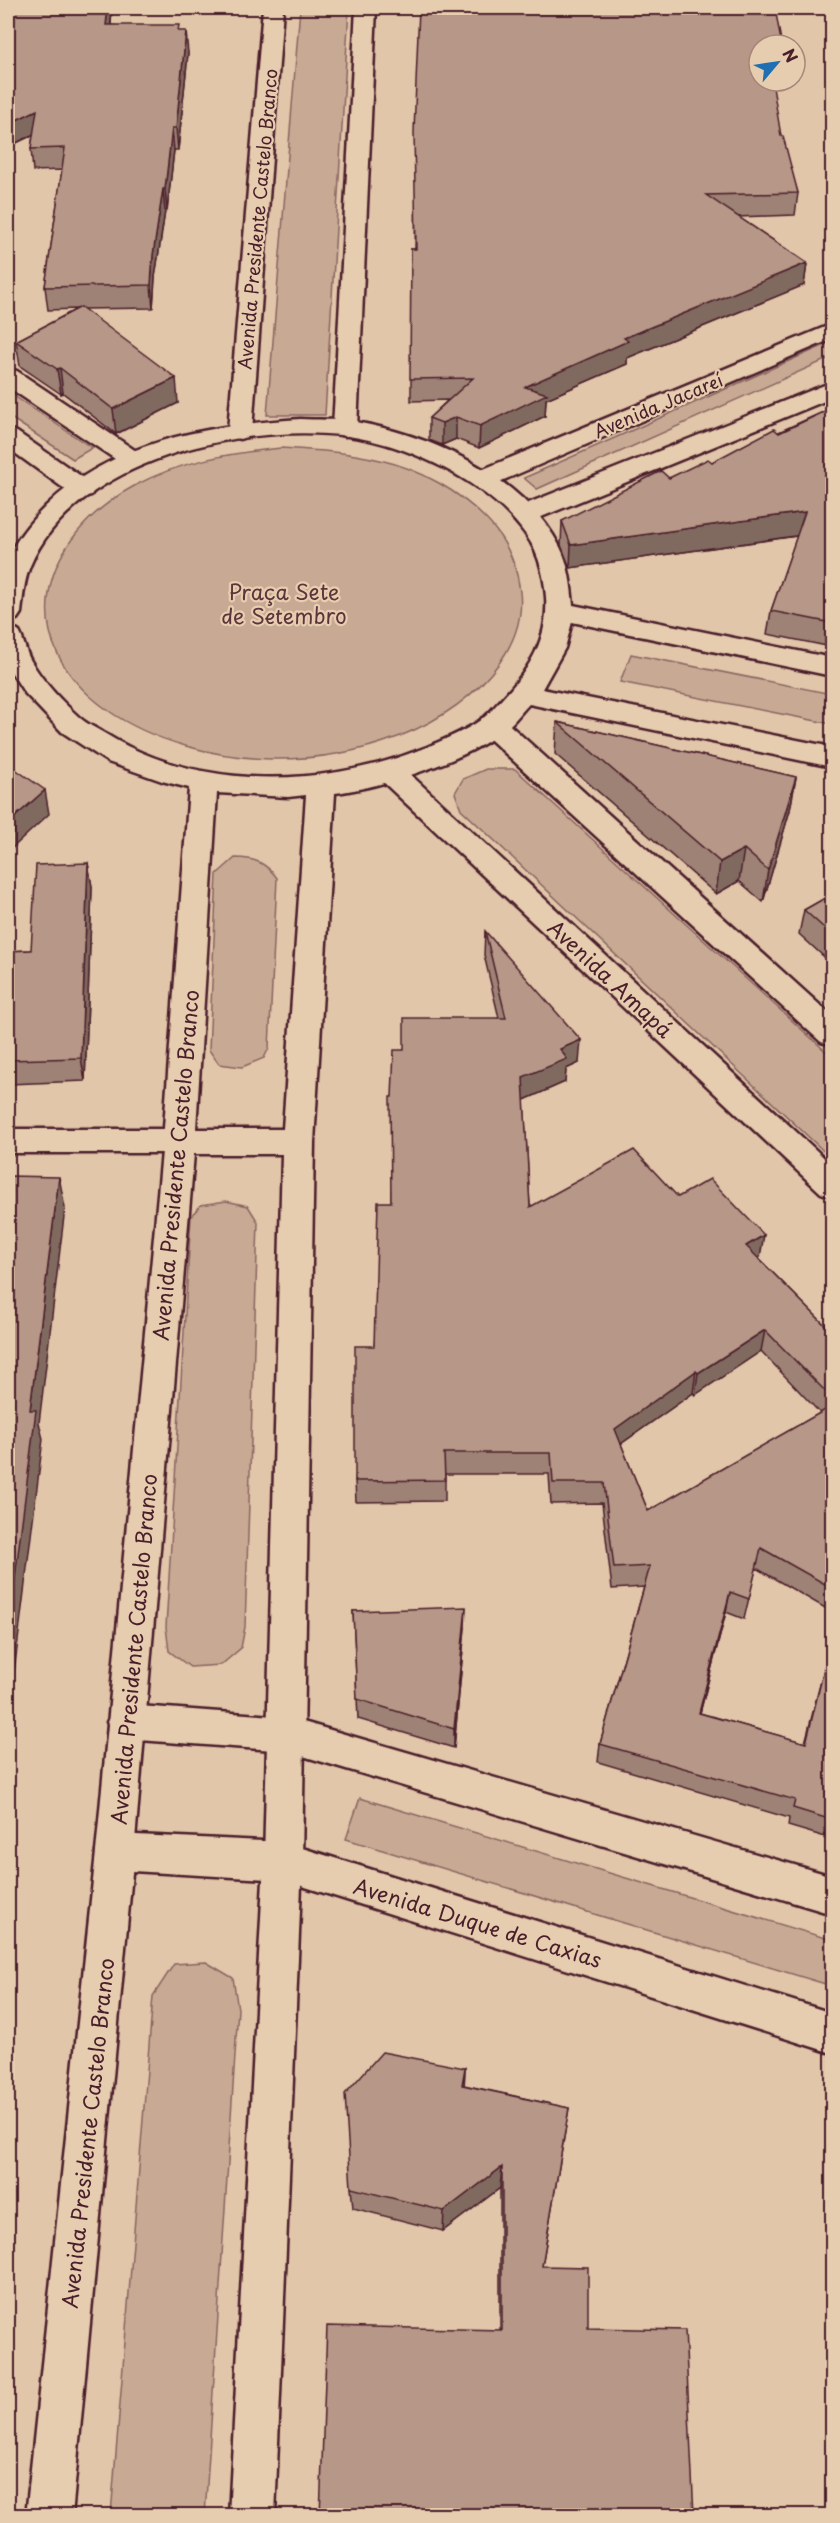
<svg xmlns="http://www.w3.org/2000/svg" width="840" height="2523" font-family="'Playpen Sans',sans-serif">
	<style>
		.green { fill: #c8aa94; stroke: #896460; stroke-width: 1.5 }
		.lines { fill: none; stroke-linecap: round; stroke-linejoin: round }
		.minor-casing { stroke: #4a1f2b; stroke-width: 5 }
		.major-casing { stroke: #4a1f2b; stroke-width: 5 }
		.minor { fill: #e7cdaf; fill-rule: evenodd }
		.major { fill: #e7cdaf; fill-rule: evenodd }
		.wall { fill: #9d8274; stroke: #4a1f2b; stroke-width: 1.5; fill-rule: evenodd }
		.shaded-wall { fill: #806a5e; stroke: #4a1f2b; stroke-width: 1.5 }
		.building { fill: #b79787; stroke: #4a1f2b; stroke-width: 1.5 }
		.labels { text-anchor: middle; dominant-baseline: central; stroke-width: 4.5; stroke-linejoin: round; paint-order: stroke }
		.far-street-label { font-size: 18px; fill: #4a1f2b; stroke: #e7cdaf }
		.park-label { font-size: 21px; fill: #5d343b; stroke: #e7cdaf }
		.street-label { font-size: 21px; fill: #4a1f2b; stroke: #e7cdaf }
	</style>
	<rect width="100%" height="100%" fill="#e1c6aa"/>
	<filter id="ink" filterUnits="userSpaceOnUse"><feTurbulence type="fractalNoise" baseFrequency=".0167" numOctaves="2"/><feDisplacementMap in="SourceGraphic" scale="12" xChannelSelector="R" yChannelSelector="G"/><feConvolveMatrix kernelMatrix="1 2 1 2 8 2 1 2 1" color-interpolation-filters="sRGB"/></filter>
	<g filter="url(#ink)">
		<!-- green -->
		<g class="green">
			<polygon points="300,8 349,8 325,415 267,415"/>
			<polygon points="832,342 832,357 537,489 524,478"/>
			<polygon points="8,392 92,448 73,459 8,416"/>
			<path d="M281 448C314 450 347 452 380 460 420 469 459 491 487 520 507 541 517 565 520 592 523 617 514 642 500 662 450 731 355 760 272 759 217 758 152 742 106 709 10 640 41 536 136 485 181 461 230 453 281 448Z"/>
			<polygon points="631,654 832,694 832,724 620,682"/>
			<polygon points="486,769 515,769 832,1057 832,1159 461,809 455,793 463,779"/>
			<path d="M235 858C254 858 265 862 277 878L269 1048 264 1058 242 1067 219 1064 209 1050 217 874Z"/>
			<polygon points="226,1201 248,1206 258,1222 245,1627 241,1648 221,1665 190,1667 169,1651 166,1627 191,1217 201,1205"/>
			<polygon points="360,1798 832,1940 832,1986 346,1839"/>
			<polygon points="206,1962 233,1978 238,2009 205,2515 111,2515 153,1996 174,1964"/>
		</g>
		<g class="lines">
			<!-- minor casing -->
			<g class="minor-casing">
				<g id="minor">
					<polygon points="263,8 283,8 252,431 249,436 240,439 231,436 228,431"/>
					<polygon points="356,8 376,8 357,428 354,433 345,436 336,433 333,428"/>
					<polygon points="832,324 832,339 492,485 483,487 474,485 470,479 474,473"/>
					<polygon points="8,369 17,371 142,455 146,460 142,465 133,468 124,465 8,387"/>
					<polygon points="832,382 832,398 534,520 525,522 516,520 512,514 516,508"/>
					<polygon points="8,429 17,432 91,483 95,489 91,495 82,497 73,495 8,448"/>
					<polygon points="492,716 502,718 832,1016 832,1045 821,1042 482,732 478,725 482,718"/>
					<polygon points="390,762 400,765 832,1165 832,1197 821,1193 380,779 376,772 380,765"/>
					<polygon points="8,1129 179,1129 190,1132 195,1141 190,1150 179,1153 8,1153"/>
					<polygon points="126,1705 286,1717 832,1876 832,1914 286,1751 126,1739 113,1734 107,1722 113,1710"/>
					<polygon points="115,1834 283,1842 832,2013 832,2053 283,1880 115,1870 101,1865 96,1852 101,1839"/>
				</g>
			</g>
			<!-- major casing -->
			<g class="major-casing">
				<path id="major" d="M300 419C316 420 334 419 350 421 428 434 522 474 560 547 569 565 571 585 573 605L832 658V676L572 622 565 648 542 689 832 747V767L529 704C520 713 513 724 503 731 467 760 380 788 335 793L314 1142 302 1861 275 2516H229L264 1861 282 1154H194L134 1852 72 2516H26L96 1852 163 1141 189 788 162 781 108 762 62 732 24 692 8 667V627L18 630C24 639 25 651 31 661 43 682 62 702 80 718 87 724 96 728 104 733 199 792 325 788 427 747 445 739 466 731 482 719 489 714 495 706 501 700 529 670 549 639 546 597 544 571 537 547 520 527 483 480 406 444 348 436 244 422 75 459 30 566 24 581 23 597 21 613L17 619 8 622C7 611 5 567 8 558 16 539 31 521 46 506 113 441 209 425 300 419ZM217 793 288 797 306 795 283 1129H196Z"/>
			</g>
			<!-- minor -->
			<use href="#minor" class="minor"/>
			<!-- major -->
			<use href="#major" class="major"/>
		</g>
		<!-- wall -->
		<g class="wall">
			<polygon points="8,8 112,8 111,25 179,31 188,53 178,150 174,150 167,211 165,211 155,277 153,308 83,309 178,403 116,434 63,393 61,394 20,366 16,341 77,309 48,310 45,287 62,170 33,171 31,149 33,135 8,147"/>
			<polygon points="419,8 781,41 781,45 759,45 781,136 798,193 795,215 738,217 807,263 804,285 627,358 627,364 546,399 545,416 479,448 456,439 442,445 429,440 429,418 448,400 411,401 411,249 415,249"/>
			<polygon points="832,408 832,647 767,634 771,611 797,536 570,568 561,545 562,521 669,478 712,462"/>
			<polygon points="557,722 796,777 790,810 763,902 739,881 716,894 555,754"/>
			<polygon points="88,863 92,887 85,1081 8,1084 8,951 31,950"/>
			<polygon points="832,894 832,964 799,934 804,910"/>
			<path d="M485 931 579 1063 566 1069 565 1082 524 1100 530 1207 678 1197 760 1257 758 1258 832 1332V1612L756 1568 744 1619 726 1612 700 1713 805 1743 825 1665 832 1667V1839L788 1826 789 1818 598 1762 600 1744 644 1587 612 1589 602 1503 551 1504 549 1474H445V1501L356 1502 355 1481 374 1346 391 1202 392 1097 404 1050 499 1018 484 955ZM761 1351 820 1413 648 1511 621 1444 693 1393 695 1395Z"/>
			<polygon points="353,1611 465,1627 454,1748 358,1719"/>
			<polygon points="465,2068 464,2085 569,2108 542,2266 588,2328 500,2330 500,2188 443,2231 353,2208 351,2188"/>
		</g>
		<!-- shaded-wall -->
		<g class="shaded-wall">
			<polygon points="108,8 112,8 112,11 108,46 106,25"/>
			<polygon points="186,31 188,53 178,150 176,128"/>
			<polygon points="37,110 40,131 8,147 8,124"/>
			<polygon points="172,128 174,150 167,211 165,189"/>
			<polygon points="163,189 165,211 155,277 153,308 151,285 153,255"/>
			<polygon points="807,263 804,285 627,358 627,364 546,399 545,416 479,448 480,426 525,387 624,338"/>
			<polygon points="60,368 63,393 61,394 57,369"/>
			<polygon points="176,378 178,403 116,434 113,409"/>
			<polygon points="456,417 456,439 442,445 442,423"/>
			<polygon points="805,512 802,535 570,568 571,545"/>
			<polygon points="796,777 790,810 763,902 768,870"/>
			<polygon points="45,790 49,814 8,852 8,823"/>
			<polygon points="744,849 739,881 716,894 720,862"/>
			<polygon points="88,863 92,887 85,1081 81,1058"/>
			<polygon points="581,1040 579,1063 566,1069 565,1082 522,1101 523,1077 560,1049"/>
			<polygon points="59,1177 65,1208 39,1423 43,1439 8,1721 8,1634 30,1410"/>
			<polygon points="764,1235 760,1257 742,1268 746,1246"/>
			<polygon points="765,1330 761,1351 695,1395 698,1373"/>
			<polygon points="696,1371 693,1393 612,1450 615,1429"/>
			<polygon points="730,1592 726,1612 695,1732 699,1713"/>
			<polygon points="466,1607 465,1627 454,1748 454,1729"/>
			<polygon points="465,2068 464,2091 462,2085"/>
			<polygon points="502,2167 500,2188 443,2231 444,2211"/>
		</g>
		<!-- building -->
		<g class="building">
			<polygon points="8,8 108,8 106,25 179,25 178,31 186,31 176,128 172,128 165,189 163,189 153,255 151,285 45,287 65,148 31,149 37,110 8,124"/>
			<polygon points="419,8 775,8 781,41 766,41 766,45 759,45 759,81 772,81 781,136 783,136 798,193 706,195 807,263 624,338 628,341 525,387 547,394 480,426 456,417 442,423 429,418 473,378 410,379 411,249 416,249 414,132"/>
			<polygon points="81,307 176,378 113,409 60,368 57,369 16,341"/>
			<polygon points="832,408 832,623 771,611 805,512 571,545 562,521 661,471 669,478 708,459 712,462 774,429 779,433"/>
			<polygon points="557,722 796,777 768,870 744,849 720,862"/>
			<polygon points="8,764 45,790 8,823"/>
			<polygon points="88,863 81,1058 8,1060 8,951 31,950 36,865"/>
			<polygon points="832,894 832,935 804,910"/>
			<polygon points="485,931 581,1040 560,1049 567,1059 523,1077 530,1207 634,1150 678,1197 710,1179 764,1235 746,1246 832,1332 832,1398 765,1330 698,1373 696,1371 615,1429 648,1511 832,1406 832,1588 761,1548 749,1599 730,1592 699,1713 806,1743 825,1665 832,1667 832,1820 793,1808 795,1800 600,1744 650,1566 614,1568 604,1483 553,1483 551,1453 444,1453 445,1480 355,1481 355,1346 374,1346 378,1202 391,1202 390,1097 392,1097 394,1050 404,1050 404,1018 506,1018"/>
			<polygon points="8,1176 59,1177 30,1410 36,1410 8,1634"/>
			<polygon points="466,1607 454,1729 357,1699 353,1611"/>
			<polygon points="382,2052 465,2068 462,2085 569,2108 542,2266 588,2267 588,2328 685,2330 694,2516 320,2516 327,2326 502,2330 502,2167 444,2211 351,2188 345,2094"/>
		</g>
	</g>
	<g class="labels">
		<!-- far-street labels -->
		<g class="far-street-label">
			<text transform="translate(257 219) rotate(-85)">Avenida Presidente Castelo Branco</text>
			<text transform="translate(658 405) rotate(-23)">Avenida Jacareí</text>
		</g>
		<!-- park labels -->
		<g class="park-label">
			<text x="284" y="591">Praça Sete<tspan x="284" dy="24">de Setembro</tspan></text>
		</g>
		<!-- street labels -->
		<g class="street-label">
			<text transform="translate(611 978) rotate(43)">Avenida Amapá</text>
			<text transform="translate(175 1165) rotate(-85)">Avenida Presidente Castelo Branco</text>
			<text transform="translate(133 1649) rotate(-85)">Avenida Presidente Castelo Branco</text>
			<text transform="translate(478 1922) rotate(17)">Avenida Duque de Caxias</text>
			<text transform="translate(87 2133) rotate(-84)">Avenida Presidente Castelo Branco</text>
		</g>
	</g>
	<!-- margin -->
	<rect width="840" height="2523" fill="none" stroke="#e7cdaf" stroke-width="30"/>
	<rect x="15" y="15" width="810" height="2493" fill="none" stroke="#4a1f2b" stroke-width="2" filter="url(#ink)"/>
	<!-- north arrow -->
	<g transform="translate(777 63) rotate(61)"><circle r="28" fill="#e7cdaf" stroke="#a8877a" stroke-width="1.5"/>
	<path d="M0-4.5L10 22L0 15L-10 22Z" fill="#1f6fb2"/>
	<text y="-9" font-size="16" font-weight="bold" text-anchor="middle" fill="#4a1f2b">N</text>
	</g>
</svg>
